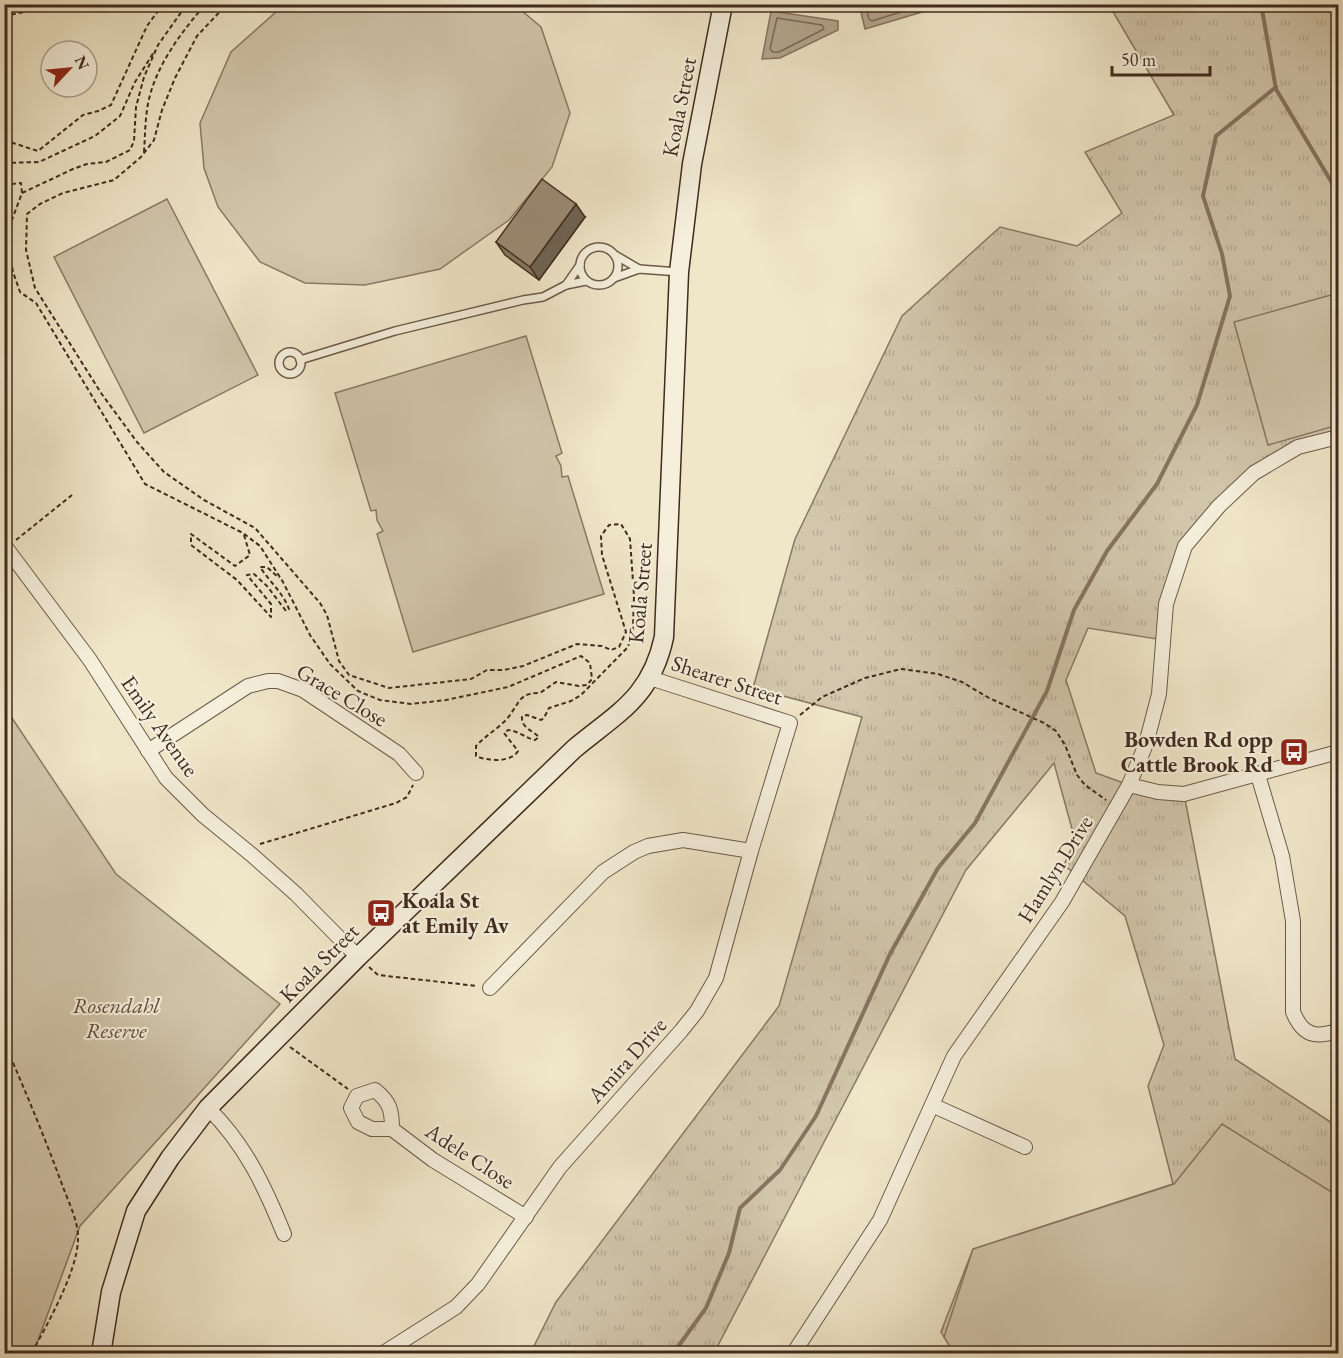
<svg xmlns="http://www.w3.org/2000/svg" width="1343" height="1358" font-family="'EB Garamond',serif">
	<style>
		.grass { fill: url(#grass-tufts); stroke: #897966; stroke-width: 1.5 }
		.park { fill: #d2c7ac; stroke: #897966; stroke-width: 1.5 }
		.water { fill: #b4a78f; stroke: #867562; stroke-width: 1.5 }
		.lines { fill: none; stroke-linecap: round; stroke-linejoin: round }
		.shore { stroke: #7a6957; stroke-width: 1.5 }
		.stream { stroke: #867562; stroke-width: 4 }
		.lane-casing { stroke: #6c5a4a; stroke-width: 10 }
		.street-casing { stroke: #6c5a4a; stroke-width: 16 }
		.secondary-casing { stroke: #402b1f; stroke-width: 21 }
		.path { stroke: #402b1f; stroke-width: 2; stroke-dasharray: 4.5 3; stroke-linecap: butt }
		.lane { stroke: #f5efdc; stroke-width: 7 }
		.street { stroke: #f5efdc; stroke-width: 14 }
		.secondary { stroke: #f5efdc; stroke-width: 18 }
		.wall { fill: #867966; stroke: #402b1f; stroke-width: 1.5 }
		.shaded-wall { fill: #6d6353; stroke: #402b1f; stroke-width: 1.5 }
		.building { fill: #9c8d77; stroke: #402b1f; stroke-width: 1.5 }
		.labels { text-anchor: middle; dominant-baseline: central; stroke-width: 4.5; stroke-linejoin: round; paint-order: stroke }
		.street-label { font-size: 22px; fill: #402b1f; stroke: #f5efdc }
		.poi-label { font-size: 22px; font-weight: bold; fill: #402b1f; stroke: #f5efdc; text-anchor: end }
		.park-label { font-size: 22px; font-style: italic; fill: #5d4a3b; stroke: #f5efdc }
	</style>
	<defs>
		<pattern id="grass-tufts" width="24" height="20" patternUnits="userSpaceOnUse" patternTransform="scale(1.5)"><rect width="24" height="20" fill="#d2c7ac"/><path d="M3 7l-1-3M5 7V3M7 7l1-3M15 17l-1-3M17 17v-4M19 17l1-3" fill="none" stroke="#b5ab94"/></pattern>
	</defs>
	<rect width="100%" height="100%" fill="#f0e7c9"/>
	<filter id="stains"><feTurbulence type="fractalNoise" baseFrequency=".00333" numOctaves="4"/><feColorMatrix values="0 0 0 0 .2 0 0 0 0 .09 0 0 0 0 .02 0 0 0 .5 -.17"/></filter>
	<radialGradient id="worn" r=".72"><stop offset=".6" stop-color="#630" stop-opacity="0"/><stop offset="1" stop-color="#630" stop-opacity=".3"/></radialGradient>
	<!-- grass -->
	<polygon class="grass" points="1109,5 1338,5 1338,437 1298,447 1254,473 1185,546 1163,640 1088,628 1066,680 1096,773 1129,785 1184,794 1235,1059 1338,1127 1338,1353 954,1353 941,1332 973,1249 1173,1184 1148,1086 1164,1045 1125,916 1064,865 1075,840 1054,763 966,870 714,1353 530,1354 556,1302 779,1006 862,717 753,688 795,539 902,316 1000,227 1077,246 1122,213 1085,152 1174,115"/>
	<!-- park -->
	<g class="park">
		<polygon points="285,4 515,5 541,27 570,113 552,167 509,220 440,269 365,285 305,283 260,262 218,207 204,168 200,123 231,52"/>
		<polygon points="167,199 258,375 144,433 54,257"/>
		<polygon points="1338,293 1338,425 1268,445 1234,322"/>
		<polygon points="526,336 562,453 556,456 561,466 562,477 568,476 604,594 413,652 377,534 383,531 377,520 376,510 371,511 335,393"/>
		<polygon points="4,706 116,874 280,1004 80,1226 33,1354 4,1353"/>
		<polygon points="1222,1124 1338,1196 1338,1353 954,1353 944,1337 973,1249 1174,1184"/>
	</g>
	<!-- water -->
	<g class="water">
		<polygon points="859,4 946,4 946,5 865,29"/>
		<polygon points="771,11 838,21 838,30 780,58 762,59"/>
	</g>
	<g class="lines">
		<!-- shore -->
		<g class="shore">
			<polyline points="865,4 869,19 872,21 926,4"/>
			<polygon points="777,18 822,25 824,29 779,52 773,52 770,49"/>
		</g>
		<!-- stream -->
		<g class="stream">
			<polyline points="1261,4 1276,89 1338,193"/>
			<polyline points="667,1354 677,1348 706,1308 729,1253 740,1208 780,1170 816,1116 890,954 938,868 975,823 1047,691 1074,610 1107,551 1157,484 1197,405 1230,296 1222,254 1203,196 1216,136 1276,87"/>
		</g>
		<!-- lane casing -->
		<g class="lane-casing">
			<g id="lane">
				<circle cx="599" cy="266" r="19"/>
				<polyline points="615,255 639,269"/>
				<polyline points="614,278 639,269 679,272"/>
				<polyline points="566,285 580,265"/>
				<circle cx="290" cy="363" r="11"/>
				<polyline points="300,360 395,331 523,300 543,297 566,285 586,281"/>
			</g>
		</g>
		<!-- street casing -->
		<g class="street-casing">
			<g id="street">
				<polyline points="4,545 90,660 166,778 203,815 252,855 296,894 358,957"/>
				<polyline points="148,751 248,686 268,681 278,681 303,690 399,754 416,773"/>
				<path d="M1258 775 1282 856 1293 921V1012C1303 1036 1315 1038 1338 1031"/>
				<polyline points="1129,785 1158,792 1184,794 1338,752"/>
				<polyline points="490,988 603,872 634,852 648,846 683,840 751,851"/>
				<polyline points="932,1105 1025,1147"/>
				<path d="M208 1108C245 1144 265 1187 284 1234"/>
				<path d="M392 1129C392 1110 390 1102 375 1090L357 1096 351 1108 358 1122 372 1129H392L433 1160 526 1217"/>
				<polyline points="382,1354 456,1307 478,1284 560,1167 681,1031 697,1011 716,978 751,851 790,723 650,678"/>
				<polyline points="793,1354 880,1220 954,1056 1062,902 1129,785 1146,744 1159,694 1166,604 1185,546 1219,506 1254,473 1298,447 1338,437"/>
			</g>
		</g>
		<!-- secondary casing -->
		<g class="secondary-casing">
			<path id="secondary" d="M101 1354 111 1292 136 1211 170 1158 208 1108 358 957 574 749C617 713 651 698 664 637L679 272 692 164 723 4"/>
		</g>
		<!-- path -->
		<g class="path">
			<polyline points="4,16 45,8 50,4"/>
			<polyline points="4,144 13,143 38,151 83,115 98,111 111,105 147,26 163,4"/>
			<path d="M144 152C145 138 145 124 147 110 152 71 180 33 206 4"/>
			<polyline points="4,163 39,162 95,136 120,116 135,82 154,52"/>
			<path d="M4 185 21 183 22 193 6 236 13 272 20 292 36 303 145 484 243 533 260 546 283 582 310 635 330 664 358 691 380 700 411 704 446 700 508 687 581 656 590 663 592 679 587 685 579 686 556 682 540 693C533 693 528 693 522 698 516 704 512 714 505 721 496 730 485 736 476 746V756C487 761 511 763 518 751L504 733 508 730C519 731 525 738 535 740L539 737C532 730 521 728 522 716L527 715 541 720 544 718 549 708 571 701 581 695 628 647 633 627 634 596 630 539 621 524 609 525 601 536 602 555 626 632 619 647 611 650 602 646 577 644 523 666 504 670H487L471 679 389 688 349 675 339 661 327 615 320 603 255 528 204 500 164 472 137 442 101 393 35 288 26 250 27 214 40 204 63 193 114 180 141 157 154 140 162 110 175 78 197 36 227 4"/>
			<polyline points="22,193 73,169 87,164 106,162 130,150 134,141 136,107 144,77 158,45 187,4"/>
			<path d="M244 535 250 555 235 566 191 534V545L237 580 271 617V604L247 575 254 574 267 586 286 611 289 609C283 593 270 582 260 567H267L279 578"/>
			<polyline points="16,540 72,495"/>
			<polyline points="800,715 822,697 865,678 901,669 938,674 962,682 989,698 1044,723 1056,731 1065,745 1077,775 1085,785 1106,800"/>
			<polyline points="260,844 396,803 407,797 413,785"/>
			<polyline points="369,967 378,975 477,986"/>
			<path d="M4 1042C25 1090 45 1138 63 1187 69 1203 79 1223 78 1240 77 1272 47 1325 31 1354"/>
			<polyline points="290,1047 348,1089"/>
		</g>
		<!-- lane -->
		<use href="#lane" class="lane"/>
		<!-- street -->
		<use href="#street" class="street"/>
		<!-- secondary -->
		<use href="#secondary" class="secondary"/>
	</g>
	<!-- wall -->
	<polygon class="wall" points="585,217 539,280 505,255 496,242"/>
	<!-- shaded-wall -->
	<polygon class="shaded-wall" points="576,204 585,217 539,280 530,267"/>
	<!-- building -->
	<polygon class="building" points="542,179 576,204 530,267 496,242"/>
	<!-- icons -->
	<defs>
		<g id="bus-square" transform="scale(1.5)"><rect x="-9" y="-9" width="18" height="18" rx="4" fill="#8f2418" stroke="#f5efdc"/><path d="M-5-6H5V4H4V6H2V4H-2V6H-4V4H-5ZM-3.5-4V0h7V-4ZM-3.5 1.2v1.5H-2V1.2ZM2 1.2v1.5H3.5V1.2Z" fill="#fff"/></g>
	</defs>
	<g fill-rule="evenodd">
		<use href="#bus-square" x="1294" y="752"/>
		<use href="#bus-square" x="381" y="913"/>
	</g>
	<g class="labels">
		<!-- street labels -->
		<g class="street-label">
			<text transform="translate(679 107) rotate(-79)">Koala Street</text>
			<text transform="translate(640 593) rotate(-85)">Koala Street</text>
			<text transform="translate(727 680) rotate(18)">Shearer Street</text>
			<text transform="translate(342 695) rotate(31)">Grace Close</text>
			<text transform="translate(160 726) rotate(55)">Emily Avenue</text>
			<text transform="translate(1055 869) rotate(-58)">Hamlyn Drive</text>
			<text transform="translate(319 963) rotate(-45)">Koala Street</text>
			<text transform="translate(627 1060) rotate(-48)">Amira Drive</text>
			<text transform="translate(470 1156) rotate(33)">Adele Close</text>
		</g>
		<!-- poi labels -->
		<g class="poi-label">
			<text x="1273" y="739">Bowden Rd opp<tspan x="1273" dy="25">Cattle Brook Rd</tspan></text>
			<text x="402" y="900" text-anchor="start">Koala St<tspan x="402" dy="25">at Emily Av</tspan></text>
		</g>
		<!-- park labels -->
		<g class="park-label">
			<text x="116" y="1005">Rosendahl<tspan x="116" dy="25">Reserve</tspan></text>
		</g>
	</g>
	<!-- margin -->
	<rect width="1343" height="1358" fill="none" stroke="#f0e7c9" stroke-width="24"/>
	<rect x="6" y="6" width="1331" height="1346" fill="none" stroke="#402b1f" stroke-width="3"/>
	<rect x="12" y="12" width="1319" height="1334" fill="none" stroke="#402b1f" stroke-width="1.5"/>
	<!-- north arrow -->
	<g transform="translate(69 69) rotate(64)"><circle r="28" fill="#f5efdc" stroke="#ada190" stroke-width="1.5"/>
	<path d="M0-4.5L10 22L0 15L-10 22Z" fill="#8f2418"/>
	<text y="-9" font-size="16" font-weight="bold" text-anchor="middle" fill="#402b1f">N</text>
	</g>
	<!-- scale -->
	<path d="M1112 66v9h98v-9" fill="none" stroke="#402b1f" stroke-width="3"/>
	<text x="1121" y="66" font-size="18" fill="#402b1f" stroke="#f5efdc" stroke-width="4.5" paint-order="stroke">50 m</text>
	<rect width="100%" height="100%" filter="url(#stains)"/>
	<rect width="100%" height="100%" fill="url(#worn)"/>
</svg>
